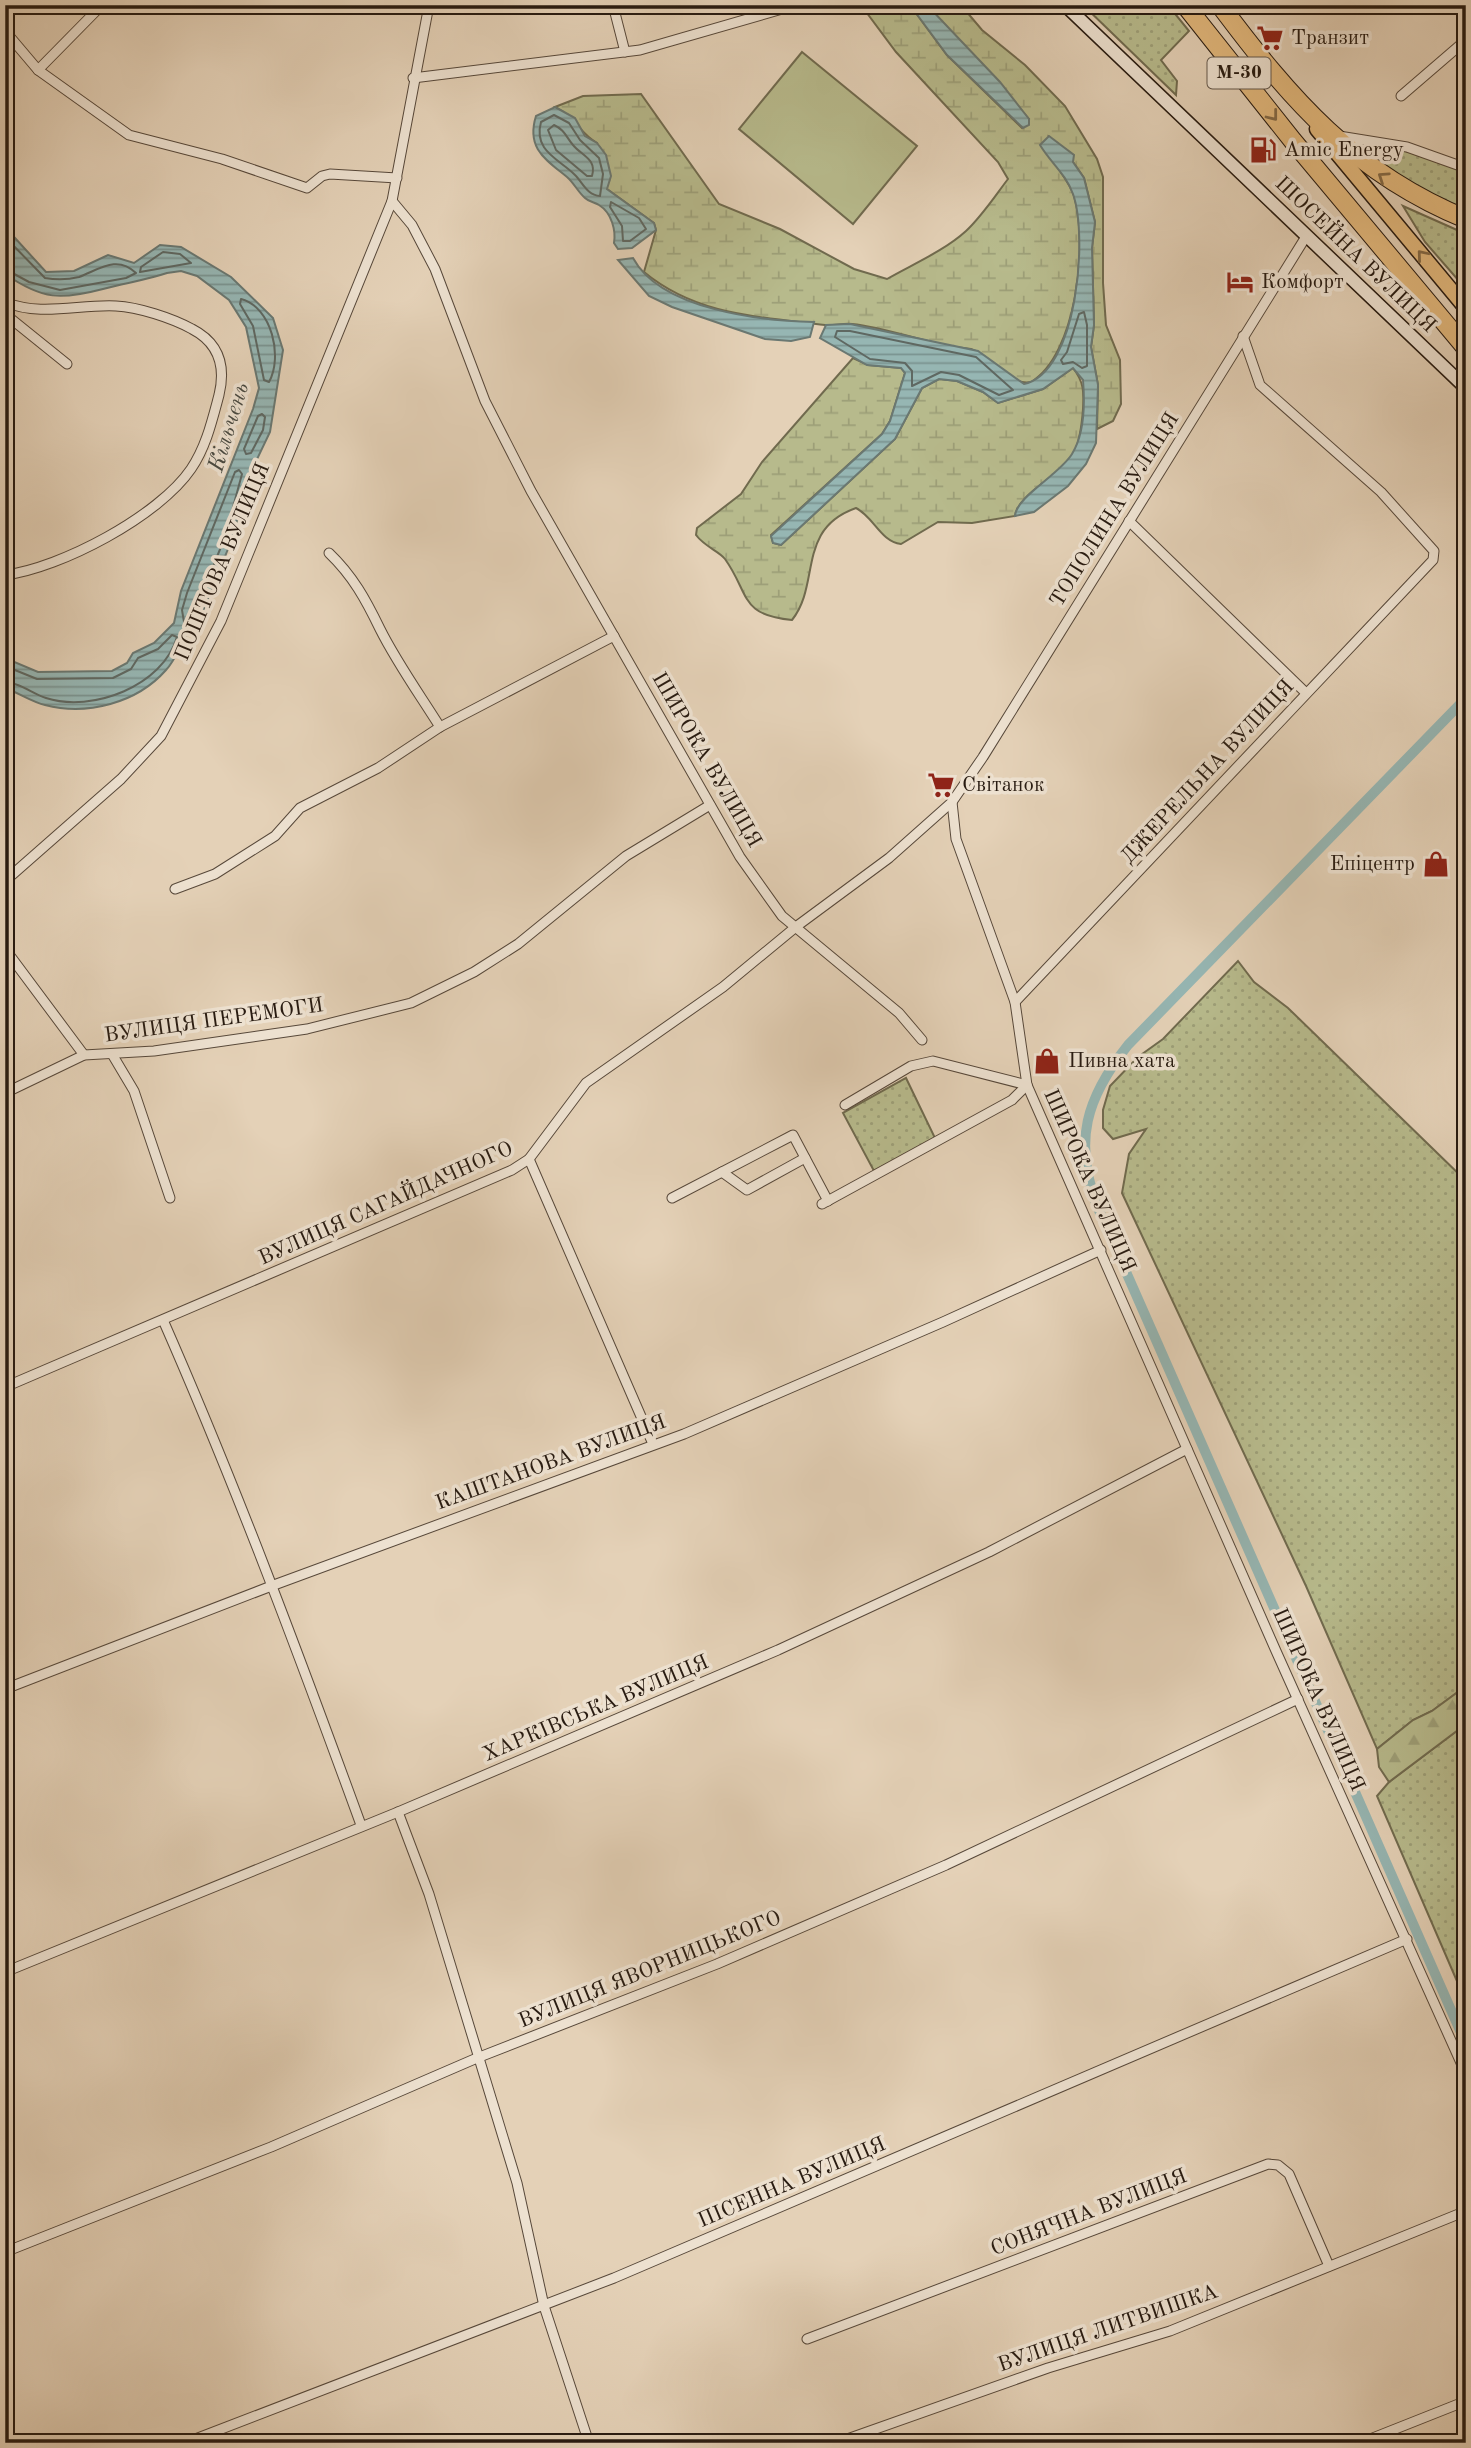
<svg xmlns="http://www.w3.org/2000/svg" width="1471" height="2448" font-family="'Old Standard TT',serif">
	<style>
		.grass { fill: url(#grass-dots); stroke: #706a4e; stroke-width: 2 }
		.forest { fill: url(#forest-firs); stroke: #706a4e; stroke-width: 2 }
		.wetland { fill: url(#wetland-marsh); stroke: #706a4e; stroke-width: 2 }
		.pitch { fill: #b7ba8c; stroke: #706a4e; stroke-width: 2 }
		.water { fill: url(#water-rules); stroke: #6a7872; stroke-width: 2 }
		.lines { fill: none; stroke-linecap: round; stroke-linejoin: round }
		.shore { stroke: #5f6862; stroke-width: 2 }
		.canal { stroke: #96b6b3; stroke-width: 10 }
		.street-casing { stroke: #57483a; stroke-width: 11 }
		.secondary-casing { stroke: #281b11; stroke-width: 15 }
		.primary-casing { stroke: #281b11; stroke-width: 17 }
		.highway-casing { stroke: #281b11; stroke-width: 20 }
		.street { stroke: #ede1d0; stroke-width: 9 }
		.secondary { stroke: #ede1d0; stroke-width: 12 }
		.primary { stroke: #e2b87c; stroke-width: 14 }
		.highway { stroke: #e2b87c; stroke-width: 18 }
		.oneway { stroke: #856a46 }
		.labels { text-anchor: middle; dominant-baseline: central; stroke-width: 7; stroke-linejoin: round; paint-order: stroke }
		.shield { fill: #ede1d0; stroke: #63564a; stroke-width: 2 }
		.shield-label { font-size: 19px; font-weight: bold; fill: #281b11 }
		.poi-label { font-size: 21px; fill: #281b11; stroke: #ede1d0; text-anchor: start }
		.street-label { font-size: 21px; fill: #281b11; stroke: #ede1d0 }
		.water-label { font-size: 23px; font-style: italic; fill: #494a42; stroke: #ede1d0 }
	</style>
	<defs>
		<pattern id="grass-dots" width="8" height="8" patternUnits="userSpaceOnUse" patternTransform="scale(1.75)"><rect width="8" height="8" fill="#b7ba8c"/><path d="M2 2h.1M6 6h.1" fill="none" stroke="#9d9f78" stroke-width="1.8" stroke-linecap="round"/></pattern>
		<pattern id="forest-firs" width="22" height="20" patternUnits="userSpaceOnUse" patternTransform="scale(1.75)"><rect width="22" height="20" fill="#b7ba8c"/><path d="M5 1l3.5 6h-7zM16 11l3.5 6h-7z" fill="#9d9f78"/></pattern>
		<pattern id="wetland-marsh" width="20" height="14" patternUnits="userSpaceOnUse" patternTransform="scale(1.75)"><rect width="20" height="14" fill="#b7ba8c"/><path d="M1 5h8M5 5V1M11 12h8M15 12V8" fill="none" stroke="#9d9f78"/></pattern>
		<pattern id="water-rules" width="6" height="5" patternUnits="userSpaceOnUse" patternTransform="scale(1.75)"><rect width="6" height="5" fill="#96b6b3"/><path d="M0 2.5h6" fill="none" stroke="#7a9390"/></pattern>
	</defs>
	<rect width="100%" height="100%" fill="#e4d1b7"/>
	<filter id="stains"><feTurbulence type="fractalNoise" baseFrequency=".00286" numOctaves="4"/><feColorMatrix values="0 0 0 0 .2 0 0 0 0 .09 0 0 0 0 .02 0 0 0 .5 -.17"/></filter>
	<radialGradient id="worn" r=".72"><stop offset=".6" stop-color="#630" stop-opacity="0"/><stop offset="1" stop-color="#630" stop-opacity=".3"/></radialGradient>
	<!-- grass -->
	<g class="grass">
		<polygon points="1083,5 1168,5 1189,31 1161,60 1177,81 1176,95"/>
		<polygon points="1370,143 1414,153 1466,171 1466,212 1416,191 1359,147"/>
		<polygon points="1403,206 1466,234 1466,289 1425,242"/>
		<polygon points="1238,961 1254,982 1288,1008 1466,1181 1466,1686 1432,1711 1413,1720 1377,1749 1306,1586 1122,1193 1129,1154 1146,1129 1113,1139 1103,1128 1103,1110 1110,1086 1138,1057 1163,1039"/>
		<polygon points="906,1078 935,1138 874,1171 843,1113"/>
		<polygon points="1466,1724 1466,2002 1377,1796 1389,1782"/>
	</g>
	<!-- forest -->
	<polygon class="forest" points="1466,1686 1466,1724 1389,1782 1379,1767 1377,1749 1413,1720 1432,1711"/>
	<!-- wetland -->
	<g class="wetland">
		<path d="M861 5H910L947 55 1022 128 1029 119 927 5H961L982 30 1025 65 1065 106 1097 159 1103 177V283L1106 325 1120 360 1121 404 1113 421 1097 429 1098 385 1091 347 1094 325 1092 248 1095 222 1084 178 1073 162V155L1049 137C1051 145 1051 156 1055 163 1061 174 1070 183 1074 196 1088 244 1077 354 1031 382 1010 387 992 355 971 349 931 346 892 328 852 324 843 323 834 326 825 325 761 317 697 316 644 272L656 230 654 223 607 189 597 143C578 132 578 119 555 107L583 96 641 94 719 204 780 229 854 269 887 279C913 264 944 251 966 231 982 216 995 196 1008 179L998 162 896 52Z"/>
		<path d="M853 358 868 365 901 368 905 373 890 421 882 434 771 535 773 543 781 545 895 439 922 388 939 379 957 381 983 392 998 403 1043 389 1073 368C1084 382 1084 392 1083 409 1082 423 1080 440 1074 453 1062 475 1017 494 1015 516L972 523 938 522 901 544C880 541 874 517 856 508 796 529 821 584 792 620 739 615 750 594 725 559 719 551 705 547 696 535L697 528 741 494 762 462Z"/>
	</g>
	<!-- pitch -->
	<polygon class="pitch" points="802,52 917,146 853,224 739,129"/>
	<!-- water -->
	<g class="water">
		<polygon points="910,5 927,5 1000,82 1029,119 1029,125 1023,128 947,55"/>
		<path d="M555 107 575 118 585 136 597 143 606 155 611 176 607 189 654 223 656 230 632 248 618 249 614 243C616 231 612 213 599 205 595 202 589 202 585 198 578 192 574 183 567 177 545 159 526 148 536 116Z"/>
		<path d="M1049 136 1074 155 1073 162 1084 178 1095 222 1092 248 1094 325 1091 347 1098 385 1096 443 1086 464 1068 486 1034 512 1015 516C1016 497 1060 474 1072 454 1085 433 1085 404 1083 380L1073 368 1043 389 998 403 983 392 957 381 939 379 922 388 895 439 781 545 773 543 771 536 882 434 890 421 905 373 901 368 867 365 820 338 826 325 850 324 978 351 1024 384C1078 372 1088 236 1073 194 1066 174 1050 162 1040 145Z"/>
		<path d="M5 227 46 272 74 271 108 255 134 263 160 245 181 247 231 277 273 318 283 350 270 432 249 476 232 539 199 621C182 634 180 655 166 670 137 703 87 716 45 705 32 702 19 693 5 688V658L38 672 112 671 127 663 133 653 154 643 174 623 181 591 253 409 259 388 246 327 229 300 197 276 181 271 167 273C146 280 125 283 103 289 61 300 43 300 5 274Z"/>
		<path d="M633 258C661 310 762 321 814 322L810 337 791 341 765 339 672 307 649 296 618 260Z"/>
	</g>
	<g class="lines">
		<!-- shore -->
		<g class="shore">
			<path d="M554 115 569 123 580 140 599 158 603 174 600 196C587 195 583 183 575 175 559 159 533 151 541 122Z"/>
			<path d="M554 125C565 130 566 137 573 145 582 156 597 159 592 176H587L556 150 548 130Z"/>
			<polygon points="611,202 639,218 646,229 630,241 623,241 622,226 610,207"/>
			<path d="M5 237 45 278C56 280 67 280 79 277 100 269 117 255 136 273L126 278 60 290 29 282 5 269"/>
			<polygon points="163,252 180,254 191,263 140,272 141,267"/>
			<path d="M241 299C272 307 283 357 269 382L264 380 253 326 240 304Z"/>
			<polygon points="1084,312 1087,325 1087,366 1082,368 1073,362 1063,364 1061,360 1067,352 1079,314"/>
			<polygon points="837,331 850,331 976,357 1013,390 999,395 959,375 941,372 912,386 912,371 905,363 870,359 835,337"/>
			<polygon points="262,414 265,417 263,430 251,453 246,454 244,449 258,416"/>
			<polygon points="239,470 242,474 225,537 193,616 184,622 182,610 187,593 235,472"/>
			<path d="M5 666 37 679 113 678 131 669 138 658 158 649 172 635 177 637C163 686 92 713 46 698 31 693 21 683 5 682"/>
		</g>
		<!-- canal -->
		<path class="canal" d="M1466 698 1128 1045C1086 1098 1073 1141 1097 1206L1466 2044"/>
		<!-- street casing -->
		<g class="street-casing">
			<g id="street">
				<polyline points="613,5 625,52"/>
				<polyline points="1043,5 1064,5"/>
				<polyline points="5,31 38,70 129,135 222,159 307,188 322,176 330,174 397,178"/>
				<polyline points="38,70 102,5"/>
				<polyline points="413,78 640,50 796,5"/>
				<polyline points="1401,96 1466,40"/>
				<polyline points="1339,136 1407,147 1466,168"/>
				<polyline points="392,201 412,225 435,269 485,401 531,491 740,857 782,916 899,1013 922,1040"/>
				<path d="M5 302C41 317 79 304 116 306 138 307 172 318 192 329 219 343 226 366 219 395 212 421 206 447 191 469 159 516 61 568 5 575"/>
				<polyline points="5,314 67,364"/>
				<polyline points="1129,521 1306,693"/>
				<path d="M329 553C353 576 366 600 380 629 397 663 420 695 440 727"/>
				<polyline points="952,802 956,839 1015,1002 1027,1085 1276,1651 1466,2074"/>
				<polyline points="5,881 121,779 161,736 221,621 392,201 429,5"/>
				<polyline points="175,889 215,874 275,836 300,808 378,768 440,727 614,636"/>
				<polyline points="5,949 84,1055"/>
				<polyline points="1015,1002 1433,560 1434,551 1381,492 1260,385 1243,336"/>
				<polyline points="112,1054 134,1091 170,1198"/>
				<polyline points="5,1093 84,1055 154,1051 307,1029 411,1003 474,972 518,944 626,856 710,805"/>
				<polyline points="845,1105 911,1066 933,1061 1027,1085"/>
				<polyline points="529,1159 653,1444"/>
				<polyline points="722,1172 747,1190 805,1158"/>
				<polyline points="672,1198 793,1135 828,1201"/>
				<polyline points="822,1204 1012,1100 1027,1085"/>
				<path d="M163 1320C236 1486 299 1655 361 1825"/>
				<polyline points="5,1387 512,1170 529,1159 586,1083 723,987 797,926 889,858 952,802 983,757 1307,235"/>
				<polyline points="5,1689 274,1585 684,1434 943,1322 1101,1250"/>
				<polyline points="398,1812 429,1894 517,2183 544,2306 589,2443"/>
				<polyline points="5,1972 398,1812 778,1650 989,1552 1187,1449"/>
				<polyline points="5,2252 271,2147 477,2058 717,1964 946,1865 1298,1699"/>
				<polyline points="807,2339 1268,2164 1278,2165 1289,2174 1329,2266"/>
				<polyline points="185,2443 614,2278 1407,1939"/>
				<polyline points="836,2443 1048,2368 1170,2331 1466,2211"/>
				<polyline points="1360,2443 1466,2401"/>
			</g>
		</g>
		<!-- secondary casing -->
		<g class="secondary-casing">
			<polyline id="secondary" points="1065,5 1466,388"/>
		</g>
		<!-- primary casing -->
		<g class="primary-casing">
			<polyline id="primary" points="1317,129 1466,308"/>
		</g>
		<!-- highway casing -->
		<g class="highway-casing">
			<g id="highway">
				<polyline points="1185,5 1293,141 1466,348"/>
				<path d="M1220 5C1291 100 1354 173 1466 219"/>
			</g>
		</g>
		<!-- street -->
		<use href="#street" class="street"/>
		<!-- secondary -->
		<use href="#secondary" class="secondary"/>
		<!-- primary -->
		<use href="#primary" class="primary"/>
		<!-- highway -->
		<use href="#highway" class="highway"/>
	</g>
	<!-- one-way arrows -->
	<defs><path id="oneway-chevron" d="M-2-3.5L2.5 0L-2 3.5" fill="none" stroke-width="1.6" stroke-linecap="round" stroke-linejoin="round" transform="scale(1.75)"/></defs>
	<g class="oneway">
		<use href="#oneway-chevron" transform="translate(1273 116) rotate(52)"/>
		<use href="#oneway-chevron" transform="translate(1383 177) rotate(-146)"/>
		<use href="#oneway-chevron" transform="translate(1422 255) rotate(-130)"/>
	</g>
	<!-- icons -->
	<defs>
		<g id="supermarket-bare" transform="scale(2.1)"><path d="M-6-5.5h2.5l.6 2H6L4.5 2H-2.5L-4.4-4H-6ZM-1.5 3.2a1.3 1.3 0 1 0 .1 0ZM3 3.2a1.3 1.3 0 1 0 .1 0Z" fill="#8f2418" stroke="#ede1d0" stroke-width="2.5" paint-order="stroke"/></g>
		<g id="fuel-bare" transform="scale(2.1)"><path d="M-5.5-6h7V0h2V4h1.3V-2.5L3-4.5l.8-.8L6-3V5H2.5V1h-1V6h-7ZM-4.2-4.7v3.2H.2V-4.7Z" fill="#8f2418" stroke="#ede1d0" stroke-width="2.5" paint-order="stroke"/></g>
		<g id="hotel-bare" transform="scale(2.1)"><path d="M-6-4.5h1.5V1H6V5H4.5V3h-9V5H-6ZM-4 0a1.8 1.8 0 1 1 3.6 0ZM.5 0V-2.5h3Q6-2.5 6 0Z" fill="#8f2418" stroke="#ede1d0" stroke-width="2.5" paint-order="stroke"/></g>
		<g id="shop-bare" transform="scale(2.1)"><path d="M-5-2.5h2.3a2.7 3.5 0 0 1 5.4 0H5L5.5 6h-11ZM-1.5-2.5h3a1.5 2.3 0 0 0-3 0Z" fill="#8f2418" stroke="#ede1d0" stroke-width="2.5" paint-order="stroke"/></g>
	</defs>
	<g fill-rule="evenodd">
		<use href="#supermarket-bare" x="1270" y="38"/>
		<use href="#fuel-bare" x="1263" y="150"/>
		<use href="#hotel-bare" x="1240" y="282"/>
		<use href="#supermarket-bare" x="941" y="785"/>
		<use href="#shop-bare" x="1436" y="864"/>
		<use href="#shop-bare" x="1047" y="1061"/>
	</g>
	<g class="labels">
		<!-- shield labels -->
		<rect class="shield" x="1207.5" y="57.5" width="63" height="31" rx="5"/>
		<g class="shield-label">
			<text x="1239" y="73">М-30</text>
		</g>
		<!-- poi labels -->
		<g class="poi-label">
			<text x="1291" y="38">Транзит</text>
			<text x="1284" y="150">Amic Energy</text>
			<text x="1261" y="282">Комфорт</text>
			<text x="962" y="785">Світанок</text>
			<text x="1415" y="864" text-anchor="end">Епіцентр</text>
			<text x="1068" y="1061">Пивна хата</text>
		</g>
		<!-- street labels -->
		<g class="street-label">
			<text transform="translate(1355 255) rotate(44)">ШОСЕЙНА ВУЛИЦЯ</text>
			<text transform="translate(1115 510) rotate(-58)">ТОПОЛИНА ВУЛИЦЯ</text>
			<text transform="translate(223 562) rotate(-67)">ПОШТОВА ВУЛИЦЯ</text>
			<text transform="translate(706 760) rotate(60)">ШИРОКА ВУЛИЦЯ</text>
			<text transform="translate(1208 772) rotate(-47)">ДЖЕРЕЛЬНА ВУЛИЦЯ</text>
			<text transform="translate(214 1021) rotate(-8)">ВУЛИЦЯ ПЕРЕМОГИ</text>
			<text transform="translate(1089 1181) rotate(66)">ШИРОКА ВУЛИЦЯ</text>
			<text transform="translate(386 1204) rotate(-24)">ВУЛИЦЯ САГАЙДАЧНОГО</text>
			<text transform="translate(551 1463) rotate(-20)">КАШТАНОВА ВУЛИЦЯ</text>
			<text transform="translate(1318 1700) rotate(66)">ШИРОКА ВУЛИЦЯ</text>
			<text transform="translate(596 1709) rotate(-23)">ХАРКІВСЬКА ВУЛИЦЯ</text>
			<text transform="translate(650 1970) rotate(-22)">ВУЛИЦЯ ЯВОРНИЦЬКОГО</text>
			<text transform="translate(792 2183) rotate(-23)">ПІСЕННА ВУЛИЦЯ</text>
			<text transform="translate(1089 2213) rotate(-21)">СОНЯЧНА ВУЛИЦЯ</text>
			<text transform="translate(1108 2329) rotate(-19)">ВУЛИЦЯ ЛИТВИШКА</text>
		</g>
		<!-- water labels -->
		<g class="water-label">
			<text transform="translate(229 427) rotate(-73)">Кільчень</text>
		</g>
	</g>
	<!-- margin -->
	<rect width="1471" height="2448" fill="none" stroke="#e4d1b7" stroke-width="28"/>
	<rect x="7" y="7" width="1457" height="2434" fill="none" stroke="#281b11" stroke-width="3.5"/>
	<rect x="14" y="14" width="1443" height="2420" fill="none" stroke="#281b11" stroke-width="2"/>
	<rect width="100%" height="100%" filter="url(#stains)"/>
	<rect width="100%" height="100%" fill="url(#worn)"/>
</svg>
